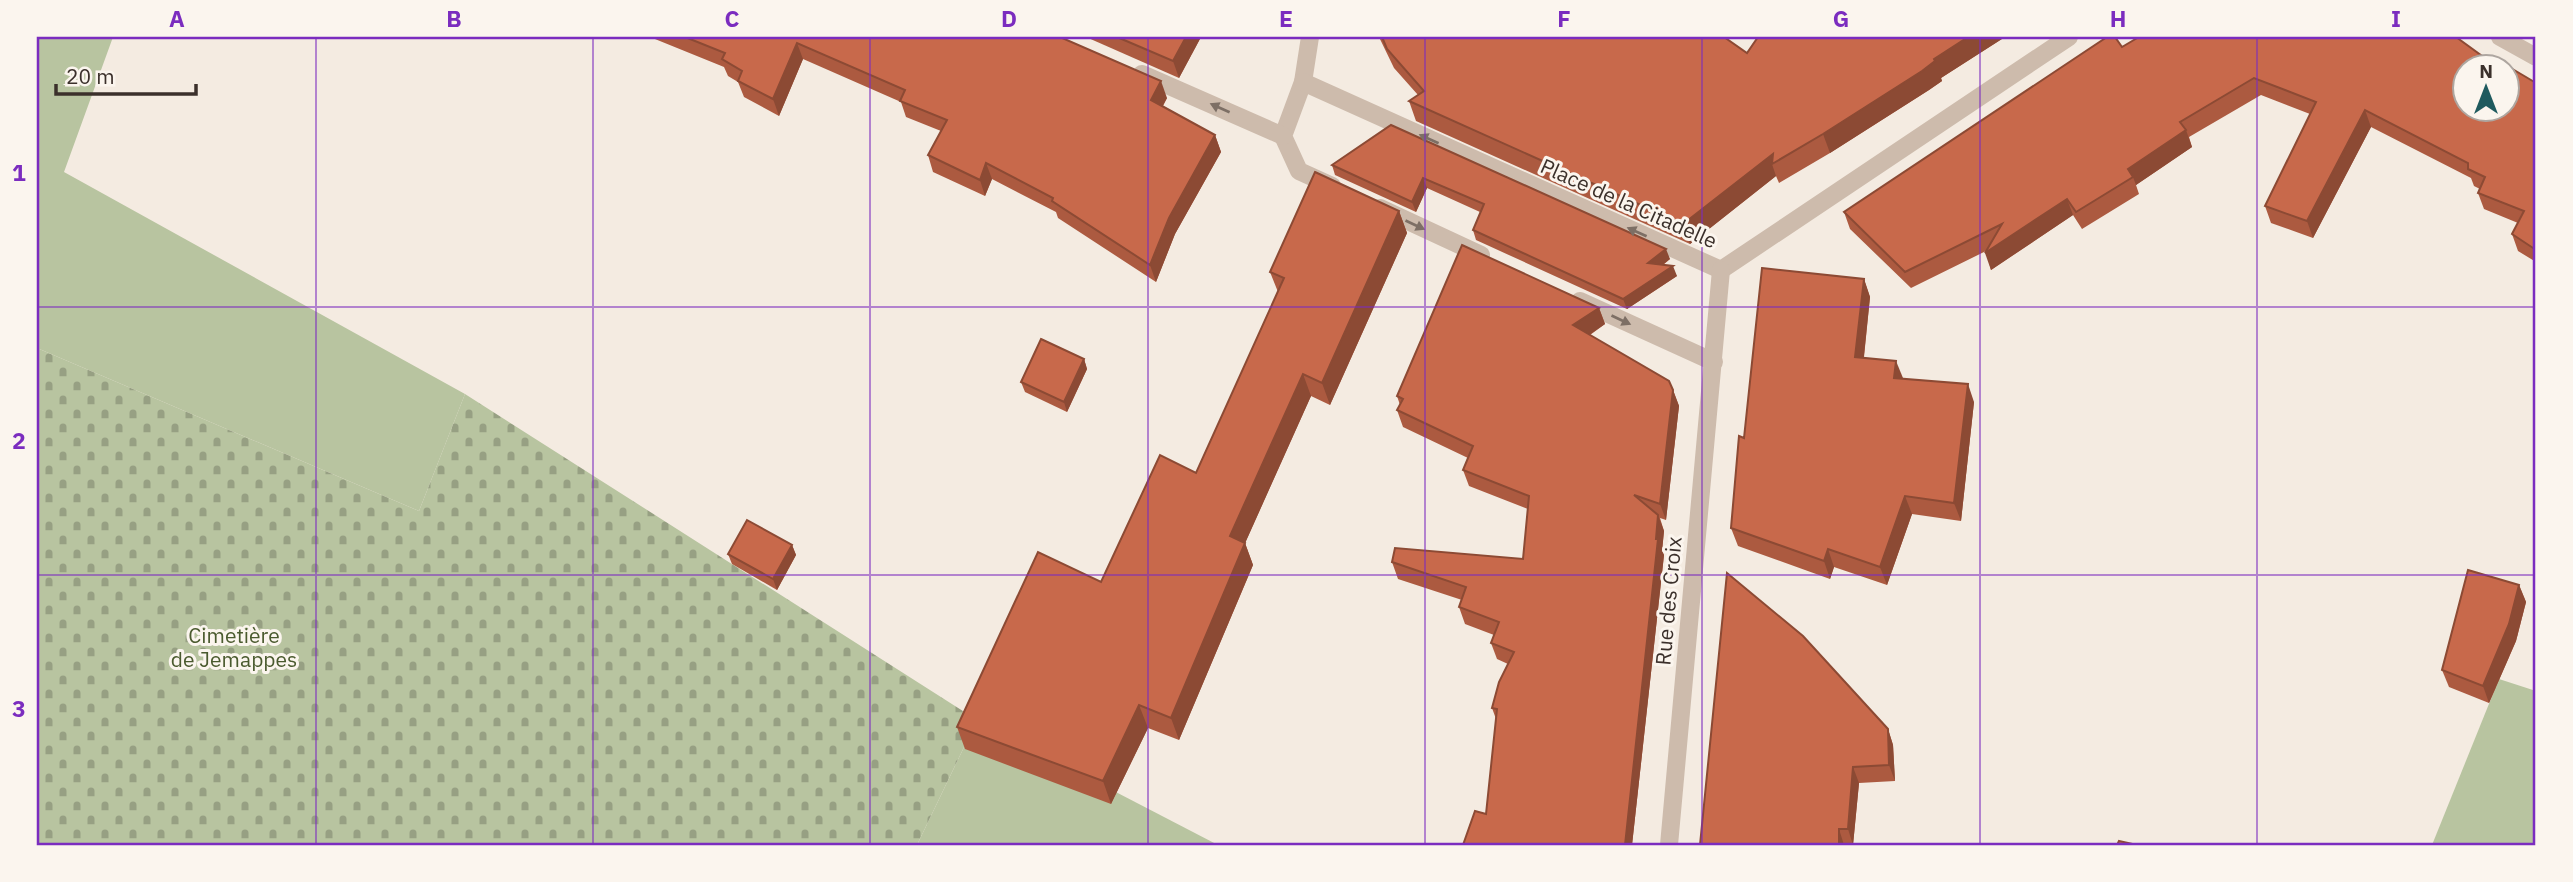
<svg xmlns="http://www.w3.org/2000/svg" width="2573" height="882" font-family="'IBM Plex Sans',sans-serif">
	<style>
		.green { fill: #b8c4a0 }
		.cemetery { fill: url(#cemetery-stones) }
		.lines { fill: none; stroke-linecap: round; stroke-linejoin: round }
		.minor { stroke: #cdbbac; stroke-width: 18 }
		.wall { fill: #ac5a40 }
		.shaded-wall { fill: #8c4a34 }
		.building { fill: #c8694b; stroke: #8c4a34; stroke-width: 2; fill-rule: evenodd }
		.oneway { fill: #7d6f65 }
		.grid { fill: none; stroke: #7b2cbf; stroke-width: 2; stroke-opacity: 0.55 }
		.labels { text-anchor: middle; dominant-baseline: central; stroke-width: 6; stroke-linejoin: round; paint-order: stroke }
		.street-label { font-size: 21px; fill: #3b302b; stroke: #fbf5ee }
		.park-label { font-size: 21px; fill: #4a5a2e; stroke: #fbf5ee }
		.neatline { fill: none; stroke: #7b2cbf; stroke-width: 2.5 }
		.grid-label { font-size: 23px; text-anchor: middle; font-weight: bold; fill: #7b2cbf }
	</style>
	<defs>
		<pattern id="cemetery-stones" width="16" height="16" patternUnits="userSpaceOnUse" patternTransform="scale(1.75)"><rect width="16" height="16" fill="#b8c4a0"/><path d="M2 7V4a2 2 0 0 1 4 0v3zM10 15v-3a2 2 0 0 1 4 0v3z" fill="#97a083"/></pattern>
	</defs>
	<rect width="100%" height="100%" fill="#f4ebe1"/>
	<!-- green -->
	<g class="green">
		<polygon points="37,37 113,37 64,172 465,394 419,511 37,348"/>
		<polygon points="2499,679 2536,691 2536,845 2432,845"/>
		<polygon points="977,720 1218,845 917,845"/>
	</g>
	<!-- cemetery -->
	<polygon class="cemetery" points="37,348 419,511 465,394 977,720 917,845 37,845"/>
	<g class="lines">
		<!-- minor -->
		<g class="minor">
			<polyline points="1310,37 1303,82 1283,136 1299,171 1332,186"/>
			<polyline points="2500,37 2536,57"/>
			<polyline points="1142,74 1283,136"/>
			<polyline points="1303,82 1721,270"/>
			<polyline points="1380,208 1481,255"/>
			<polyline points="1721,270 2069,37"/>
			<polyline points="1580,301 1714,362"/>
			<polyline points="1669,845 1721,270"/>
		</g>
	</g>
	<!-- wall -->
	<g class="wall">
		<polygon points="650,37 1060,37 1167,98 1163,106 1215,135 1221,152 1175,234 1156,282 1058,218 1056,212 992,179 985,196 933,172 928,155 941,131 906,117 901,102 803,59 779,116 744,97 738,82 728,76 724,67"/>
		<polygon points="1086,37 1201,37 1179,78"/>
		<polygon points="1379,37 1724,37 1747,53 1758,37 2005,37 1941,78 1942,81 1929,90 1830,153 1779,183 1776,176 1690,244 1416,121 1409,101 1418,95 1394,68"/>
		<polygon points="2122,47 2496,66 2536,83 2536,262 2518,251 2512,234 2518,223 2484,209 2478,193 2480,189 2474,186 2471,178 2371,127 2313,238 2271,223 2265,206 2310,114 2261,95 2189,137 2192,147 2136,185 2139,194 2082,229 2073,215 1991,270 1986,251 1911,288 1850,229 1844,212"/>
		<polygon points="1391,125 1670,259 1663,265 1677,276 1627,309 1476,240 1473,230 1480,212 1427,188 1416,212 1335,175 1332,165"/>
		<polygon points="1399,211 1407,233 1330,405 1311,396 1245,543 1253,565 1179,740 1148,728 1111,804 965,749 957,727 1101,582 1196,473 1278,292 1270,272"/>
		<polygon points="1864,279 1870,297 1864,357 1903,379 1974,402 1961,521 1912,514 1887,585 1834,567 1830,579 1738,546 1731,528 1744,438"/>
		<polygon points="1599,308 1605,324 1590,335 1673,390 1679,406 1666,520 1660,518 1664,531 1662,551 1664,555 1632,845 1463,845 1486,814 1496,719 1492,708 1508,664 1497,659 1491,643 1494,635 1465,624 1459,607 1462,600 1398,579 1392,562 1523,559 1528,509 1469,486 1463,470 1468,458 1403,427 1397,410 1400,405 1397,396"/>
		<polygon points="1084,359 1087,369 1067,412 1025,392 1021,382"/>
		<polygon points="792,545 796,555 777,590 732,564 728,554"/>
		<polygon points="2519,585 2526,602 2516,641 2489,703 2449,687 2442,670"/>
		<polygon points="1888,729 1893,745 1895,781 1859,783 1853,845 1700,845"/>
	</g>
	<!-- shaded-wall -->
	<g class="shaded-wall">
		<polygon points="1186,37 1201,37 1179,78 1173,61"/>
		<polygon points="1968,37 2005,37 1941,78 1942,81 1929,90 1830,153 1823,134"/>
		<polygon points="797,43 803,59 779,116 773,99"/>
		<polygon points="1161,81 1167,98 1157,116 1151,100"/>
		<polygon points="2365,110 2371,127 2313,238 2307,221"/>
		<polygon points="2186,130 2192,147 2136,185 2133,177 2128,169"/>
		<polygon points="1215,135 1221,152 1175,234 1156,282 1150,265 1169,218"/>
		<polygon points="1773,154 1772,164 1776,176 1690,244 1683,224"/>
		<polygon points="986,163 992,179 985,196 980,180"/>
		<polygon points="1423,178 1427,188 1416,212 1412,202"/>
		<polygon points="2067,199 2073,215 1991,270 1985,253"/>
		<polygon points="1399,211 1407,233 1330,405 1322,383"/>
		<polygon points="1666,249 1670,259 1652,273 1648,263"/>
		<polygon points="1673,266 1677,276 1627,309 1623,299"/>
		<polygon points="1864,279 1870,297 1862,374 1855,357"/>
		<polygon points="1599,308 1605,324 1579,342 1573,325"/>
		<polygon points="1084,359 1087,369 1067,412 1064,402"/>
		<polygon points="1896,361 1903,378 1901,396 1894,378"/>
		<polygon points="1303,374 1311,396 1238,559 1230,536"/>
		<polygon points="1968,384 1974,402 1961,521 1954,503"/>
		<polygon points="1673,390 1679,406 1666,520 1660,504"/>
		<polygon points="1905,496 1912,514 1887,585 1880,567"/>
		<polygon points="1658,515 1664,531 1662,551 1664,555 1632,845 1625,845"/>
		<polygon points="1245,543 1253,565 1179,740 1171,718"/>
		<polygon points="792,545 796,555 777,590 773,579"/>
		<polygon points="1828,549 1834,567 1830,579 1824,561"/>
		<polygon points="2519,585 2526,602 2516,641 2489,703 2483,686"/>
		<polygon points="1139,705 1148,728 1111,804 1103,781"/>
		<polygon points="1888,729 1893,745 1895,781 1889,765"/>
		<polygon points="1853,767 1859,783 1853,845 1848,829"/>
		<polygon points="1839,829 1844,845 1839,845"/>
	</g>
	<!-- building -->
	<g class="building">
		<polygon points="685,37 1060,37 1161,81 1151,100 1215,135 1169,218 1150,265 1052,201 1053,198 986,163 980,180 928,155 947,120 900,101 905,90 797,43 773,99 738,81 742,71 722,59 725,53"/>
		<polygon points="1117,37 1186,37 1173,61"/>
		<polygon points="1382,37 1724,37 1747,53 1758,37 1968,37 1934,59 1935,61 1922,71 1823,134 1772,164 1773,154 1683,224 1409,101 1424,91 1387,49"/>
		<path d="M2107 37H2115L2122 47 2139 37H2456L2496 66 2499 61 2536 83V250L2512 234 2524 211 2478 193 2485 177 2468 169V163L2365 110 2307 221 2265 206 2316 102 2254 78 2180 122 2186 130 2128 169 2133 177 2076 212 2067 199 1985 253 2002 224 1905 272 1844 212ZM2465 66H2507V108H2465Z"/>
		<polygon points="1391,125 1666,249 1648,263 1673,266 1623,299 1473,230 1484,204 1423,178 1412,202 1332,165"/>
		<polygon points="1315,172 1399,211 1322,383 1303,374 1230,536 1245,543 1171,718 1139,705 1103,781 957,727 1038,552 1101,582 1160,455 1196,473 1284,278 1270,272"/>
		<polygon points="1462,245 1599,308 1573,325 1669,381 1673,390 1660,504 1634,495 1658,515 1656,539 1658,539 1625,845 1463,845 1475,811 1486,814 1497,709 1492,708 1499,682 1514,652 1491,643 1499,622 1459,607 1466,587 1392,562 1395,548 1523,559 1529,496 1463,470 1473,446 1397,410 1403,399 1397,396"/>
		<polygon points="1762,268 1864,279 1855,357 1896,361 1894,378 1968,384 1954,503 1905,496 1880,567 1828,549 1824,561 1731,528 1739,436 1744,438"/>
		<polygon points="1041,339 1084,359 1064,402 1021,382"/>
		<polygon points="747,520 792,545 773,579 728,554"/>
		<polygon points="2468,570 2519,585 2509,624 2483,686 2442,670"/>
		<polygon points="1727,573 1803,636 1888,729 1889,765 1853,767 1848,829 1839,829 1839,845 1700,845"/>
		<polygon points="2119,841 2137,845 2117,845"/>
	</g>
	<!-- one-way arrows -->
	<defs><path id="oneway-solid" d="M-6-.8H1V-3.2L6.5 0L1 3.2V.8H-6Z" transform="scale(1.75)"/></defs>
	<g class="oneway">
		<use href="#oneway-solid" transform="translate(1220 108) rotate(-156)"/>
		<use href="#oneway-solid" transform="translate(1429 139) rotate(-156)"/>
		<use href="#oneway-solid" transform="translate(1415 225) rotate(25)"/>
		<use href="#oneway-solid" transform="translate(1637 232) rotate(-156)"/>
		<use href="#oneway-solid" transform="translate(1621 320) rotate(25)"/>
	</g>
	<!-- grid -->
	<path class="grid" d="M316 37V845M593 37V845M870 37V845M1148 37V845M1425 37V845M1702 37V845M1980 37V845M2257 37V845M37 307H2536M37 575H2536"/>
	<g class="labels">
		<!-- street labels -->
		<g class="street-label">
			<text transform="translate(1629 203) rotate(24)">Place de la Citadelle</text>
			<text transform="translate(1668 601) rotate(-85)">Rue des Croix</text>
		</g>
		<!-- park labels -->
		<g class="park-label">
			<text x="234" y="635">Cimetière<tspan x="234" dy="24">de Jemappes</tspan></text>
		</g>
	</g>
	<!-- border -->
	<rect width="2573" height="882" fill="none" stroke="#fbf5ee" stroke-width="77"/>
	<!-- north arrow -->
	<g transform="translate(2486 88)"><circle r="33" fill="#fbf5ee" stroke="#aea6a0" stroke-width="2"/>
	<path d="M0-5L12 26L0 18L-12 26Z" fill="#1f5a5e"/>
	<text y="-10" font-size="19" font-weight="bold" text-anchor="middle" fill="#3b302b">N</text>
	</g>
	<!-- scale -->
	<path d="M56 84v10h140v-10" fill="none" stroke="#3b302b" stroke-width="3.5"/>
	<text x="66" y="84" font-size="21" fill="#3b302b" stroke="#fbf5ee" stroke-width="5" paint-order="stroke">20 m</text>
	<rect x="38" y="38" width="2496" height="806" class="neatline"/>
	<g class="grid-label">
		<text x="177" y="27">A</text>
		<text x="454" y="27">B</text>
		<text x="732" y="27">C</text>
		<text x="1009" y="27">D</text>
		<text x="1286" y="27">E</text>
		<text x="1564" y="27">F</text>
		<text x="1841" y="27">G</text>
		<text x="2118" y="27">H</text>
		<text x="2396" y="27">I</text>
		<text x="19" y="181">1</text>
		<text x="19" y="449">2</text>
		<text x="19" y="717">3</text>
	</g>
</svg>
